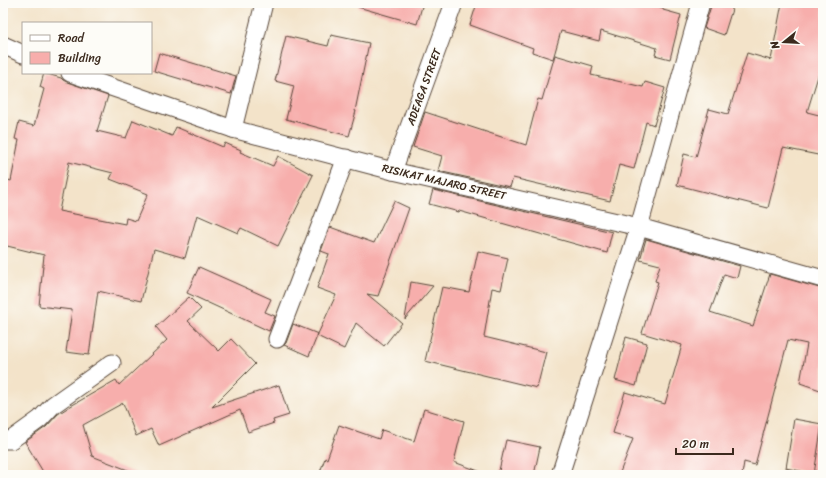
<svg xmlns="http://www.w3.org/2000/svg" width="826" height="478" font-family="Sriracha,sans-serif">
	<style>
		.building { fill: #f7aeac; fill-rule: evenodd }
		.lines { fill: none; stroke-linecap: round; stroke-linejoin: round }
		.street-casing { stroke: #574638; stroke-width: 19 }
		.street { stroke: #fff; stroke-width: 17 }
		.labels { text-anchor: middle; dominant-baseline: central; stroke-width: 3; stroke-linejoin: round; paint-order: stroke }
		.street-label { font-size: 11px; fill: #3b2a1e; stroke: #fdfcf7 }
	</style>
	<rect width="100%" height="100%" fill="#fdfcf7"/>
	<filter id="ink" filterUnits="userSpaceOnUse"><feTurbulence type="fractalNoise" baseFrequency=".025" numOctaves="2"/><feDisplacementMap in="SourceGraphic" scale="8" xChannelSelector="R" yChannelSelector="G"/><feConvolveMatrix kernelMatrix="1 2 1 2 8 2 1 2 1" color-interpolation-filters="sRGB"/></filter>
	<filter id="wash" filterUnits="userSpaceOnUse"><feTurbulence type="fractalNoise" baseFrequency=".012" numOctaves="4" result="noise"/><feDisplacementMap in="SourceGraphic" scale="16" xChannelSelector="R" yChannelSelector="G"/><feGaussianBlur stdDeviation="0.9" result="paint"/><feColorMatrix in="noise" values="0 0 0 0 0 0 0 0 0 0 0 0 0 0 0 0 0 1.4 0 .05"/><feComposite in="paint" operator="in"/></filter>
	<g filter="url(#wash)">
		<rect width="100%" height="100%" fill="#f3e3c9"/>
		<g id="blocks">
			<!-- building -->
			<g class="building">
				<polygon points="358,3 423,3 417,24 358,7"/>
				<polygon points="477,3 649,3 663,8 663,10 681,15 670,59 655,55 657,48 601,31 599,41 561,31 553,59 532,52 533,48 470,25"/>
				<polygon points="712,3 734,3 724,35 704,28"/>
				<polygon points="782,3 823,3 823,60 807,112 823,116 823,156 783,148 768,208 677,185 684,154 696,157 709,109 728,114 747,53 771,60"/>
				<polygon points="331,35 369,43 355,111 356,111 349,136 286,119 294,86 275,81 286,36 328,46"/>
				<polygon points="159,53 236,76 231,94 154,71"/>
				<polygon points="555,55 593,66 591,75 643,87 645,82 665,88 654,125 646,122 634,169 619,165 610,201 513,178 510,187 438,171 442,156 413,147 425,112 526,145 538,99 542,100"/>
				<path d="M44 73 61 78 63 80 67 82 108 96 97 131 126 138 133 120 172 136 176 127 223 147 225 143 241 150 240 152 273 166 278 156 313 175 278 246 241 228 238 233 197 215 185 258 154 249 141 301 98 291 89 355 66 352 72 310 39 306 44 255 3 245V178L11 181 19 140 15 139 19 122 34 126 44 89 40 87ZM69 162 113 173 110 179 148 194 136 221 126 218 125 224 59 211Z"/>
				<polygon points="433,190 612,232 607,253 459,211 459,212 429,204"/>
				<polygon points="394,201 409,208 378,296 367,294 402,323 384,346 356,323 344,349 317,336 336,295 317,288 329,254 321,251 330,227 374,243"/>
				<polygon points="646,239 740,266 737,278 724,274 710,312 753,326 770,274 823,289 823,391 800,383 807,344 788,340 755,465 744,462 742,475 619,475 633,439 613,433 625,392 665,404 682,345 642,333 658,282 655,281 660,265 640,260"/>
				<polygon points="478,251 508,258 501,290 492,288 484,337 546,352 537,388 425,361 442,287 469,292"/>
				<polygon points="199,267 271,299 265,312 275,316 269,331 187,293"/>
				<polygon points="411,282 433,286 405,319"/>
				<polygon points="189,297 201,309 188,321 219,351 231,339 255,364 212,407 279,385 289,415 273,420 274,423 248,432 240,410 159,446 151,429 136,436 123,403 83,425 92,456 138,474 138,475 45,475 25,442 46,427 58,414 69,407 116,380 119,385 167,340 156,327"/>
				<polygon points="293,324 318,334 309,356 284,345 286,343"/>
				<polygon points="626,337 647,343 636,386 615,380"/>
				<polygon points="424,409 464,421 454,462 484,473 484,475 319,475 325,458 327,459 339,425 379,439 382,430 414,441"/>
				<polygon points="794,419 822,424 814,474 786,468"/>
				<polygon points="506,440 540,447 534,475 498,475"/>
			</g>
		</g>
	</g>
	<g filter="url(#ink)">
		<use href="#blocks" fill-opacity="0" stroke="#574638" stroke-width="1"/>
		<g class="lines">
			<!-- street casing -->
			<g class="street-casing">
				<g id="street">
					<polyline points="3,45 23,54"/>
					<polyline points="70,73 233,129 393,171 639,227 823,279"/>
					<polyline points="233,129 264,3"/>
					<polyline points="393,171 454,3"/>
					<polyline points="277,339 346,158"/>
					<polyline points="3,440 11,440 40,419 53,405 112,363"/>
					<polyline points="560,475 639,227 701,3"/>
				</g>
			</g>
			<!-- street -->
			<use href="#street" class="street"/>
		</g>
	</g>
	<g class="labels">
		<!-- street labels -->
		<g class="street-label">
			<text transform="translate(424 87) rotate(-70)">ADEAGA STREET</text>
			<text transform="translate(444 182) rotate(13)">RISIKAT MAJARO STREET</text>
		</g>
	</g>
	<!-- margin -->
	<rect width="826" height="478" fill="none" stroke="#fdfcf7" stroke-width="16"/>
	<!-- legend -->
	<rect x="22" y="22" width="130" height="52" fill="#fdfcf7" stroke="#afa8a0"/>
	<rect x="30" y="35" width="20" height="6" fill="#ffffff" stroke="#afa8a0"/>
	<text x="58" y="42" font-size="12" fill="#3b2a1e">Road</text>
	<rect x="30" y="52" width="20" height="12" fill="#f7aeac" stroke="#afa8a0"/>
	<text x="58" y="62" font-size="12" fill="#3b2a1e">Building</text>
	<!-- north arrow -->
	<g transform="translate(784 42) rotate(252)" stroke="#fdfcf7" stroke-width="3" paint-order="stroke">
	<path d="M0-3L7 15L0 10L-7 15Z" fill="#3b2a1e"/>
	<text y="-6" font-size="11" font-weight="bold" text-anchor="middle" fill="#3b2a1e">N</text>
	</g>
	<!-- scale -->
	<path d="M676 448v6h57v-6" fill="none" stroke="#3b2a1e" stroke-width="2"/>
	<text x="682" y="448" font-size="12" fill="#3b2a1e" stroke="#fdfcf7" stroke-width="3" paint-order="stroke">20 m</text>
</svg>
